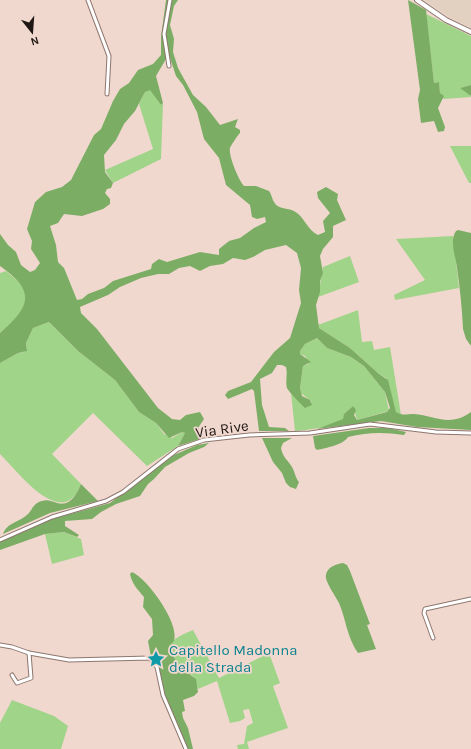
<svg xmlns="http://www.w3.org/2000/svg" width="471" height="749" font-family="Karla,sans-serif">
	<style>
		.industrial { fill: #e2d1c0 }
		.green { fill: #a0d489 }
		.forest { fill: #7bae64; fill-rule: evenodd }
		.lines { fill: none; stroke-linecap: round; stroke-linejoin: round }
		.minor-casing { stroke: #8d776f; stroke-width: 5 }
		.secondary-casing { stroke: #8d776f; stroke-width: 6 }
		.minor { stroke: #fff; stroke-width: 3 }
		.secondary { stroke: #fff; stroke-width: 4 }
		.labels { text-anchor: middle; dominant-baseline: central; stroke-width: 3.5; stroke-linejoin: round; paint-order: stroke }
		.street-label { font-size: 15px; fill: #1f1713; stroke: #f1d8cf }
		.culture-label { font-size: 15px; fill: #0d838f; stroke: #f1d8cf; text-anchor: start }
	</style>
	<rect width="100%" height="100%" fill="#f1d8cf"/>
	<!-- industrial -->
	<polygon class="industrial" points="424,0 471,0 471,28 449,17"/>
	<!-- green -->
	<g class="green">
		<polygon points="426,14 471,36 471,85 460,88 468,92 471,97 444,99 440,93 439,82 434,83"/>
		<polygon points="150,89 161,105 163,103 161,159 113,183 105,170 153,149 139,104 145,92"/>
		<polygon points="450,146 471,146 471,183 469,183"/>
		<polygon points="453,236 459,288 395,300 394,295 425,280 396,239"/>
		<polygon points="350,256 359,282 318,297 323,267"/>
		<path d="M6 271C11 276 18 280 22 286 34 304 13 321 0 333V273Z"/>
		<polygon points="358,310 362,342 372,341 374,350 390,347 401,415 396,412 386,378 379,374 350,348 319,328 318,325"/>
		<path d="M49 322 78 351 115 380 139 412 156 423 164 434 172 438 182 432 185 433 178 446 147 466 93 413 52 454 81 484C63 532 19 473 0 454V363L18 353 24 352 27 348 26 343 33 328Z"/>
		<path d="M317 338 327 348 351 357 364 366 385 392 389 411 357 420 353 406 344 414V419C328 427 312 430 295 431L291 393 301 403 312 402 301 393 300 388 303 366 309 364 305 356 300 354V351L305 344Z"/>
		<polygon points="64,532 81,539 84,555 52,564 45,534"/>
		<path d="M193 630 219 678 269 653 280 683 273 686 288 728 247 742 249 749H238L237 745 244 744 247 726 253 723 249 709 243 710 245 718 240 721 230 723 217 681 198 689 194 677 178 666 169 646C173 638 184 634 193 630Z"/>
		<polygon points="12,700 54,716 68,726 61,749 0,749 0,723"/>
	</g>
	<!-- forest -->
	<g class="forest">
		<path d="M166 0H178L174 6 170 25 174 39 173 52 178 68 193 95 206 107 220 125 238 119 235 127 240 130V133C238 135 231 145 230 148 228 155 239 181 244 186H256L269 191C272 195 272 199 274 202 277 209 288 208 294 211 305 217 307 230 318 235L325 232 323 221 330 213 318 198 317 192 326 187 338 194 337 200 346 220 333 226V237L323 249 320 256 323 273 320 281V292L316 305 319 328 350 348 379 374 388 380 396 412C403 416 406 414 414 414 434 415 449 428 471 412V430L417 427 381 421 317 429 343 419 344 414 353 406 356 410 354 415 357 420 387 412 390 408 385 392 364 366 351 357 327 348 317 338 305 344 300 351V354L311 362 303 366 300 388 302 396 310 400 312 405 305 408C301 404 288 391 287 388 285 381 288 374 286 367L282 365H277L272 373 260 379 262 405 269 427 285 428 289 431H259L254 391 252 389 228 399 225 395 228 391 251 382 274 352 290 338 301 303 299 290 301 268 297 253 286 245 265 250 253 257 245 260 233 258 223 264 210 266 200 271 190 266 179 268 169 274H158L141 278 120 287 108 295 80 307 81 313 97 329 158 408 172 419 180 420 186 415 200 412 204 419 198 428 203 438 178 446 185 433 182 432 169 438 156 423 139 412 115 380 78 351 49 322 33 328 26 343 27 351 18 353 0 363V333C31 306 36 291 0 266V234L8 245 16 252 21 265 30 272 35 270 40 263 31 249 32 241 27 229 35 202 46 192 62 187 71 180 94 135 101 129 113 101 120 89 129 83 138 70 153 64 161 55V37ZM170 58 176 76 183 85 197 112 204 139 219 158 226 185 250 205 252 217 257 219 265 217 266 222 254 228 240 238 229 241 219 249V255L200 252 167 262 159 259 152 264 151 269 113 281 104 288 88 294 82 299 77 300 64 268 58 262 56 245 50 226 58 223 64 214 82 216 103 209 110 204V199L105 193 107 189 111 188 113 183 105 172 104 155 116 140 124 124 135 111 145 92 150 90 161 105 163 103 156 76 166 59Z"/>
		<polygon points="408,0 426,10 434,83 439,82 440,93 444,96 438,108 445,127 444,131 438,132 434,121 421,123 418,99 420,90"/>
		<polygon points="471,85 471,96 460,88"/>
		<path d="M458 230 471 233V346L466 339 463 329C462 309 460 288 457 268 456 257 449 241 456 231Z"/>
		<path d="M369 428H388L406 432 404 435C384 432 368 432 348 437 343 445 326 448 317 450L315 448 313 436Z"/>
		<path d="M262 438H292L283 443 281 448C283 458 287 459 292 467 295 472 295 477 299 482L296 489 290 487 286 483 282 473 273 462Z"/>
		<polygon points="209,443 204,447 189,453 165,467 154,479 148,484 140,496 116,504 101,512 92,519 65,521 65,526 79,535 77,537 64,532 45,534 0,550 0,542 52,519 110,503 174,455 197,445"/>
		<path d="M81 484 98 501 50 513 3 534C7 522 21 522 29 513 32 509 35 502 42 501 47 499 52 501 57 503 70 507 77 494 81 484Z"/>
		<path d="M343 563 347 565 350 571 370 624 367 625 376 649 358 653C347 638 346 619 339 603 336 597 324 580 326 575 327 567 336 564 343 563Z"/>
		<path d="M132 572C148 579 180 624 174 641L169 646 178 666 196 679 198 692 194 696 183 700 185 711 182 712 183 718 188 728 193 749H187L166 701 156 663 151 657 148 641 153 635 152 619 143 607 144 597C138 590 132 584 130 574Z"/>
	</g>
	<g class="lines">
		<!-- minor casing -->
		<g class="minor-casing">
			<g id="minor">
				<polyline points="88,0 109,56 107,94"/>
				<polyline points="169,66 164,34 170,0"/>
				<polyline points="0,540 52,517 106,501 123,492 178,449 204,440 249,435 310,433 370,424 436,432 471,433"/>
				<polyline points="433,638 424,613 425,609 471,599"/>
				<polyline points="0,645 12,647 29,653 69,660 150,658 157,667 163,695 186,749"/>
				<polyline points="12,675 17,683 31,678 29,653"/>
			</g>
		</g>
		<!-- secondary casing -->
		<g class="secondary-casing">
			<polyline id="secondary" points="417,0 446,20 471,32"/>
		</g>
		<!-- minor -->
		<use href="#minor" class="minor"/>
		<!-- secondary -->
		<use href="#secondary" class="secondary"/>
	</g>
	<!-- icons -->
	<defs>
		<g id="sight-bare" transform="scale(1.38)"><path d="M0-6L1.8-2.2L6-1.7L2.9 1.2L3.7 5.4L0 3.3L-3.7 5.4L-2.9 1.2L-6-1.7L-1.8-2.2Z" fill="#0f9aa8" stroke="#f1d8cf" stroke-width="2.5" paint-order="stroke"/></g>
	</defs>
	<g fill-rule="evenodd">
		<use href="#sight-bare" x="156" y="659"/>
	</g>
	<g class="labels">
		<!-- street labels -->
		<g class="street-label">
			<text transform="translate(222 429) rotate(-8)">Via Rive</text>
		</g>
		<!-- culture labels -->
		<g class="culture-label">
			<text x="169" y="650">Capitello Madonna<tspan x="169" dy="17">della Strada</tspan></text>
		</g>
	</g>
	<!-- north arrow -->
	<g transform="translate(32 32) rotate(163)" stroke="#f1d8cf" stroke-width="3" paint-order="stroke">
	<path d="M0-3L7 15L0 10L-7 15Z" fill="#1f1713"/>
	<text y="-6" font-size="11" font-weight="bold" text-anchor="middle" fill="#1f1713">N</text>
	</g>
</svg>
